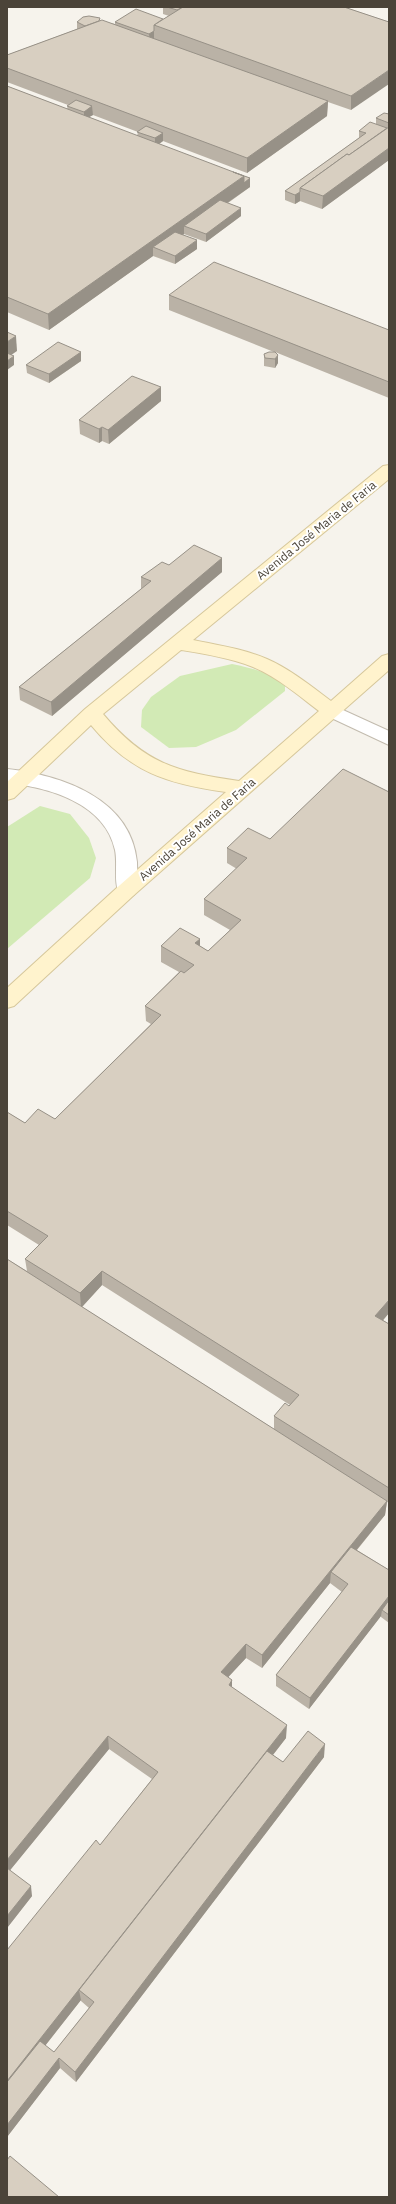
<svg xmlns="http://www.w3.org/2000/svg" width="396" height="2204" font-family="'IBM Plex Sans',sans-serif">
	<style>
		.green { fill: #d2eab5 }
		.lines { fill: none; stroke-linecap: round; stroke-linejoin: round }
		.street-casing { stroke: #c2bbae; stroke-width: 2 }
		.secondary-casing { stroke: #d6c79b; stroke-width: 2 }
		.street { fill: #fff; fill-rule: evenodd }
		.secondary { fill: #fff3cd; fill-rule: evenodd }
		.wall { fill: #bab2a6; fill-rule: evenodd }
		.shaded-wall { fill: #979187 }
		.building { fill: #d8cfc1; stroke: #979187 }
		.labels { text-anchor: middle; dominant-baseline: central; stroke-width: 4; stroke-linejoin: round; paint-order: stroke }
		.street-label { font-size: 12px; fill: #4b4439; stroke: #fff }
	</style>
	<rect width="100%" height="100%" fill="#f6f3ec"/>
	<!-- green -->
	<g class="green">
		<path d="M232 664C251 668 268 672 285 683V691L236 730 196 747 169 748 141 727 142 710 151 697 180 676Z"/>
		<polygon points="40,806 70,814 89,838 96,858 90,878 7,949 7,827"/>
	</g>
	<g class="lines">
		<!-- street casing -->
		<g class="street-casing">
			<g id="street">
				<polygon points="332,705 389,731 389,745 325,715 323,711 325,707"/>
				<path d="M7 769C61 775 131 798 137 862 137 873 139 886 134 895L127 897 120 895C113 883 118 864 115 850 105 803 48 787 7 783Z"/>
			</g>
		</g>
		<!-- secondary casing -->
		<g class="secondary-casing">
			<path id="secondary" d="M389 465V479L193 640C217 645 244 649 267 659 290 669 311 686 331 701L382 656 389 654V670L134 895 14 1006 7 1008V988L120 885 226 792C167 784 130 772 91 725L14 798 7 800V782L85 709 383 466ZM181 650C205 654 230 658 253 667 277 677 298 695 319 711L239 781C177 772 145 764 103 714Z"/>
		</g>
		<!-- street -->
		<use href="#street" class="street"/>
		<!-- secondary -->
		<use href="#secondary" class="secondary"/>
	</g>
	<!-- wall -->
	<g class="wall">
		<path d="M163 7H348L347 8 389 22 351 110 328 102 327 116 247 173 163 141 159 144 250 187 228 203 241 216 206 242 184 234 183 235 197 249 175 264 153 256 49 330 7 312V86L67 109 68 105 7 82V55L77 29V22L100 21 115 24V22L163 19 169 16 163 14ZM93 115 138 132 137 136 89 117Z"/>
		<polygon points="389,114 389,160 322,209 300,201 295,204 285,200 285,191 359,138 359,131 376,124 376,118"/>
		<polygon points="169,295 389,330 389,398 275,352 278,355 278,363 275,368 264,366 264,354 274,352 169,310"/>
		<polygon points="81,352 81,361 49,383 27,373 26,365"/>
		<polygon points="161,387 161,401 109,444 102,441 99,443 80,434 79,420"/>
		<polygon points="222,558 222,572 52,716 20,700 19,687 141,589 141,577 169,565"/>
		<path d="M389 792V1313L383 1320 389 1324V1503L387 1502 385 1515 357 1550 389 1570V1623L381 1617V1616L309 1709 276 1686V1675L342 1592 330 1583 262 1668 246 1658 228 1677 232 1680V1687L286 1738 273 1755 283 1762 324 1757 76 2082 60 2068 7 2137V1950L100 1845 152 1779 109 1749 10 1870 32 1896 7 1928V1259L27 1271 25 1259 39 1245 7 1225V1112L25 1123 55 1119 151 1024 146 1021 145 1006 179 972 161 962V946L200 939V946L208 951 230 930 204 915V899L237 869 227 863V848L270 839ZM102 1285 290 1405 289 1406 274 1416V1429L82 1307ZM81 2000V2001L89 2008 54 2052 45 2046Z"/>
	</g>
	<!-- shaded-wall -->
	<g class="shaded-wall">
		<polygon points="154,31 154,39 150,42 149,34"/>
		<polygon points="389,70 389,84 351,110 351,96"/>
		<polygon points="328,101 327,116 247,173 247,158"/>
		<polygon points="92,106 93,115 84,120 84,112"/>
		<polygon points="163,133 163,141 155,147 155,138"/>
		<polygon points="389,148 389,160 322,209 323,196"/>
		<polygon points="244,176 250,178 250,187 191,228 184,226 184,234 161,250 153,247 153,256 49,330 48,314"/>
		<polygon points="300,192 300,201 295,204 295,195"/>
		<polygon points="241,208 241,216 206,242 206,234"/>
		<polygon points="197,240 197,249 175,264 175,256"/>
		<polygon points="16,336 17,351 7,358 7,342"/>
		<polygon points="81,352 81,361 49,383 49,374"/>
		<polygon points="278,355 278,363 275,368 275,359"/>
		<polygon points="14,356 14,365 7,370 7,361"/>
		<polygon points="161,387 161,401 109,444 108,430"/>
		<polygon points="102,427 102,441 99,443 99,429"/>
		<polygon points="222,558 222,572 52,716 51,702"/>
		<polygon points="200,939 200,954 195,943"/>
		<polygon points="102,1271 102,1285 81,1308 80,1293"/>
		<polygon points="389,1300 389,1313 374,1331 375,1316"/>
		<polygon points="387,1501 385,1515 336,1575 331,1572 330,1583 262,1668 262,1655"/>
		<polygon points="389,1596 389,1606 382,1610 381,1616 309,1709 310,1698"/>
		<polygon points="246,1644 246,1658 221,1685 221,1672"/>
		<polygon points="232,1680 232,1693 229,1685"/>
		<polygon points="287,1725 286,1738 85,1995 79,1990 81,2000 7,2094 7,2081"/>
		<polygon points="108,1736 109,1749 7,1874 7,1860"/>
		<polygon points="325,1744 324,1757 76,2082 75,2072"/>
		<polygon points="31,1886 32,1896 7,1928 7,1916"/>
		<polygon points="59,2058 60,2068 7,2137 7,2125"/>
	</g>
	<!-- building -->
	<g class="building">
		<polygon points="167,7 183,7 177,10"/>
		<polygon points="183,7 344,7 389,22 389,70 351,96 154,25"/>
		<polygon points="136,9 163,19 154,25 154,31 149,34 115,22"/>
		<polygon points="89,16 100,18 99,21 85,26 77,22 83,17"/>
		<polygon points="102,20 328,101 247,158 7,68 7,55"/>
		<polygon points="7,86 244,176 48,314 7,297"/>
		<polygon points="76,100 92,106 84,112 67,106"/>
		<polygon points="384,113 389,114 389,123 376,118"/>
		<polygon points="370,122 387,128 349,155 347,154 300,188 300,192 295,195 285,191 366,133 359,131"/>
		<polygon points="146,126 163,133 155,138 137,132"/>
		<polygon points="389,127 389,148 323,196 300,188 347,154 349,155"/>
		<polygon points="233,172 250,178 244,183 244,176"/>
		<polygon points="220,200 241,208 206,234 184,226"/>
		<polygon points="175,232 197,240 175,256 153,247"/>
		<polygon points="214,262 389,330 389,382 169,295"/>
		<polygon points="7,332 16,336 7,342"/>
		<polygon points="58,342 81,352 49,374 26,365"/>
		<polygon points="269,352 275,352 278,355 275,359 265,358 264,354"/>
		<polygon points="7,353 14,356 7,361"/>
		<polygon points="132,376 161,387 108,430 102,427 99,429 79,420"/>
		<polygon points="194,545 222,558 51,702 19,687 151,581 141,577 162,562 169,565"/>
		<polygon points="343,769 389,792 389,1300 375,1316 389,1324 389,1488 274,1416 285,1403 289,1406 299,1395 102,1271 80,1293 25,1259 48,1236 7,1211 7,1112 25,1123 38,1109 55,1119 161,1015 145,1006 181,971 184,973 194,965 161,946 180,928 200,939 195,943 208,951 241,920 204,899 247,858 227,848 248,828 270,839"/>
		<polygon points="7,1259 387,1501 262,1655 246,1644 221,1672 232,1680 229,1685 287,1725 7,2081 7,1950 96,1840 100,1845 158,1772 108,1736 7,1860"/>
		<polygon points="351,1547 389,1570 389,1596 310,1698 276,1675 348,1584 331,1572"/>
		<polygon points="389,1600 389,1615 382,1610"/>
		<polygon points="308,1731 325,1744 75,2072 59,2058 7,2125 7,2082 40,2041 54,2052 94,2002 79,1990 267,1751 283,1762"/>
		<polygon points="7,1868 31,1886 7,1916"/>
		<polygon points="10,2156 59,2197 7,2197 7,2160"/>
	</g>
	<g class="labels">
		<!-- street labels -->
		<g class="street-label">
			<text transform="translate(316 530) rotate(-39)">Avenida José Maria de Faria</text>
			<text transform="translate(197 829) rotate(-41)">Avenida José Maria de Faria</text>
		</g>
	</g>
	<!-- border -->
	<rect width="396" height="2204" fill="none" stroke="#4b4439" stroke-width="16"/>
</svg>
